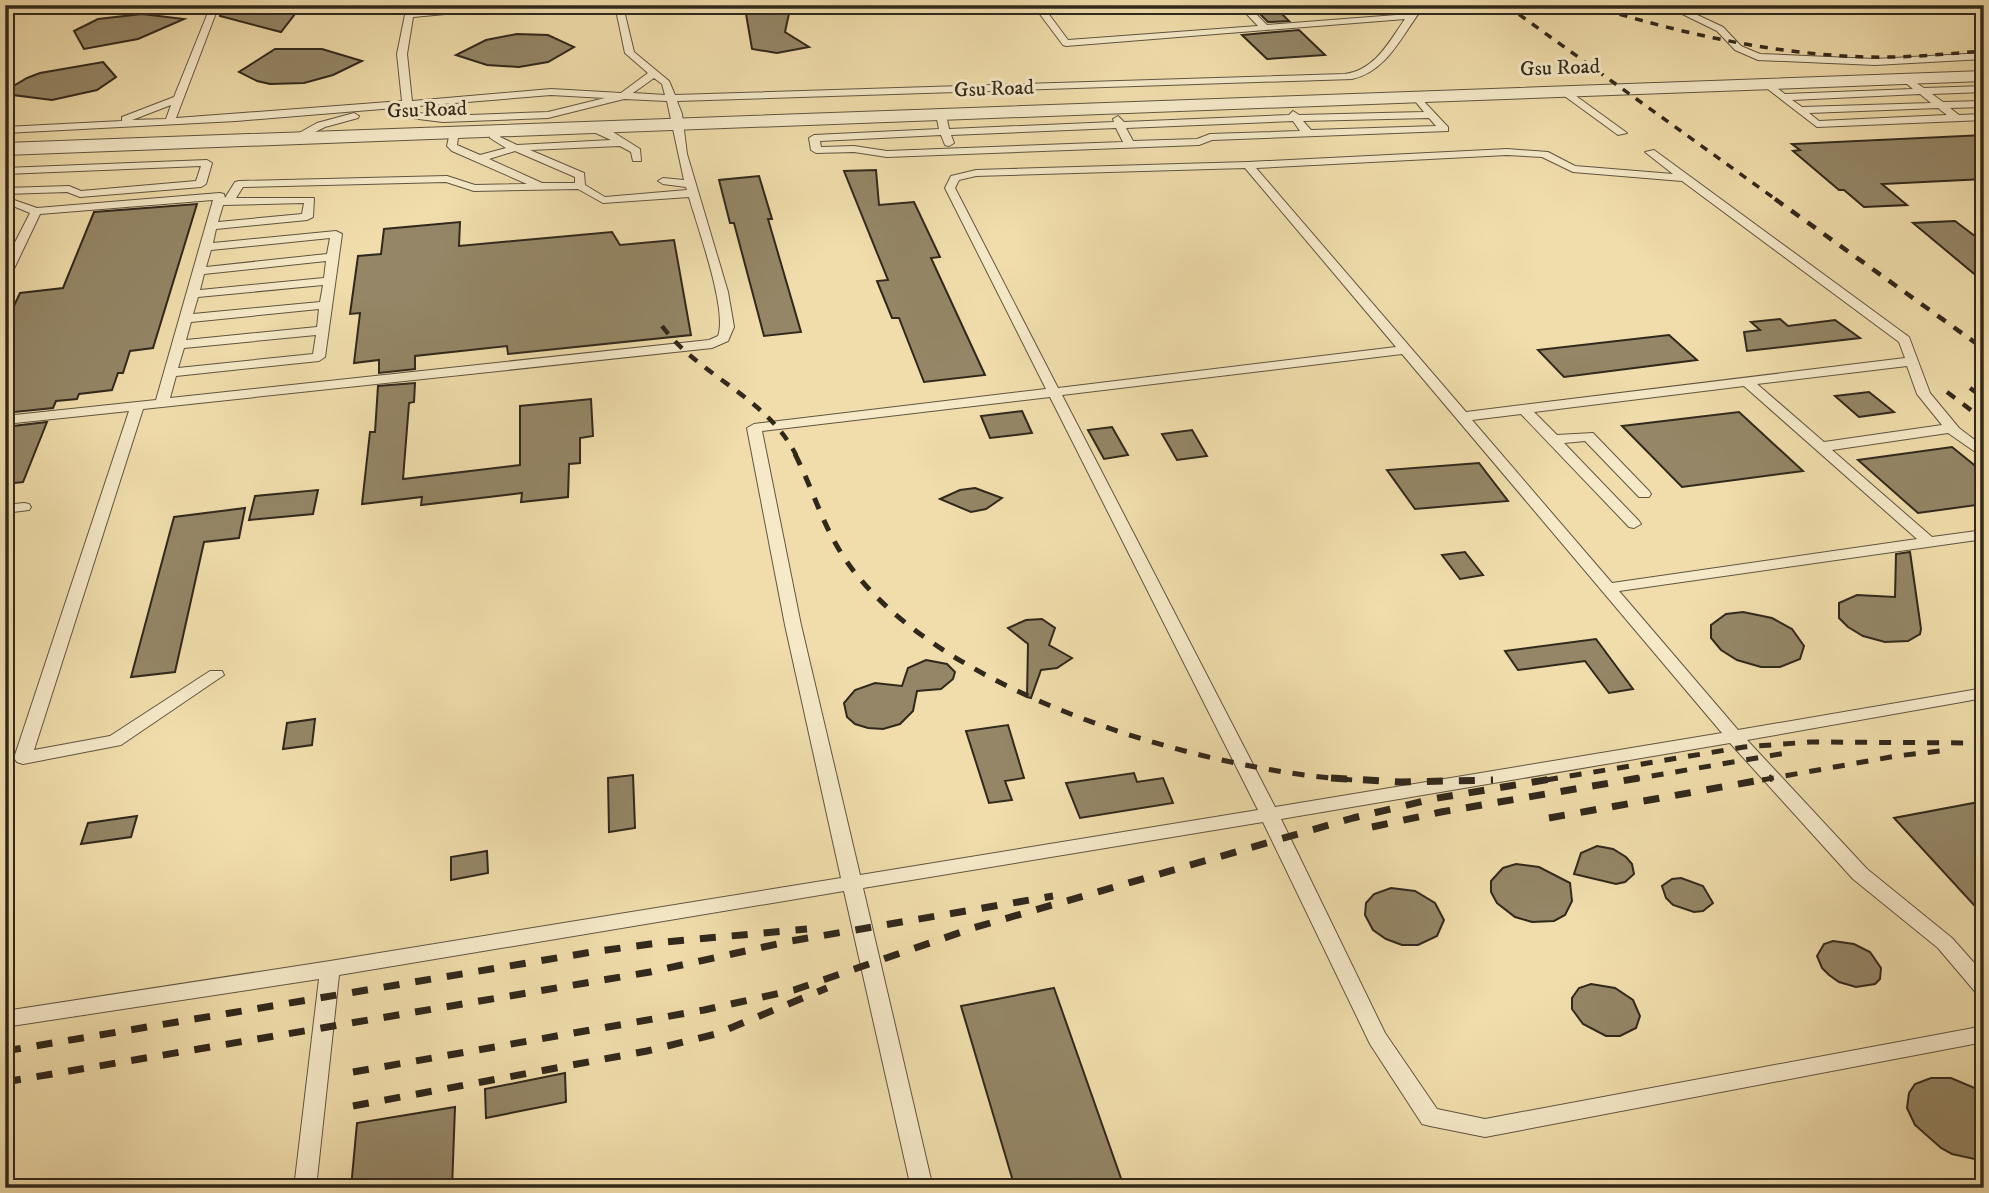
<svg xmlns="http://www.w3.org/2000/svg" width="1989" height="1193" font-family="'IM FELL DW Pica',serif">
	<style>
		.building { fill: #948666; stroke: #31281c; stroke-width: 2 }
		.lines { fill: none; stroke-linecap: round; stroke-linejoin: round }
		.lane-casing { stroke: #615540; stroke-width: 2 }
		.street-casing { stroke: #615540; stroke-width: 2 }
		.lane { fill: #f5e9c8; fill-rule: evenodd }
		.street { fill: #f5e9c8; fill-rule: evenodd }
		.rail-far3 { stroke: #31281c; stroke-width: 3.5; stroke-dasharray: 8 8; stroke-linecap: butt }
		.rail-far2 { stroke: #31281c; stroke-width: 4.5; stroke-dasharray: 10 10; stroke-linecap: butt }
		.rail-far1 { stroke: #31281c; stroke-width: 5; stroke-dasharray: 12 12; stroke-linecap: butt }
		.rail { stroke: #31281c; stroke-width: 7; stroke-dasharray: 16 16; stroke-linecap: butt }
		.labels { text-anchor: middle; dominant-baseline: central; stroke-width: 6; stroke-linejoin: round; paint-order: stroke }
		.far-street-label { font-size: 21px; fill: #31281c; stroke: #f5e9c8 }
	</style>
	<rect width="100%" height="100%" fill="#f0ddab"/>
	<filter id="stains"><feTurbulence type="fractalNoise" baseFrequency=".00286" numOctaves="4"/><feColorMatrix values="0 0 0 0 .2 0 0 0 0 .09 0 0 0 0 .02 0 0 0 .5 -.17"/></filter>
	<radialGradient id="worn" r=".72"><stop offset=".6" stop-color="#630" stop-opacity="0"/><stop offset="1" stop-color="#630" stop-opacity=".3"/></radialGradient>
	<!-- building -->
	<g class="building">
		<polygon points="770,5 790,9 785,32 809,47 777,53 752,49 745,8"/>
		<polygon points="1275,7 1289,21 1268,22 1255,9"/>
		<polygon points="276,8 298,10 281,32 220,16 220,12"/>
		<polygon points="142,14 184,19 138,39 84,49 74,31 98,19"/>
		<polygon points="1299,30 1325,55 1267,59 1242,35"/>
		<polygon points="517,34 548,35 574,47 548,62 519,67 487,65 456,55 486,40"/>
		<polygon points="275,49 322,49 362,61 333,75 304,83 270,84 257,81 239,72"/>
		<polygon points="103,62 116,77 97,90 52,100 5,94 5,91 27,78 40,73"/>
		<polygon points="1984,135 1984,179 1882,184 1907,205 1864,207 1844,190 1839,190 1793,151 1800,150 1792,144"/>
		<polygon points="876,170 879,205 914,202 940,257 931,258 985,375 924,382 899,318 892,318 877,281 888,280 844,171"/>
		<polygon points="759,176 772,219 768,219 801,332 764,336 734,223 730,223 719,180"/>
		<polygon points="197,204 153,348 130,351 123,373 118,373 112,390 79,394 77,399 56,401 53,408 5,413 5,325 20,293 63,288 94,212"/>
		<polygon points="1955,221 1984,243 1984,282 1913,223"/>
		<polygon points="460,222 459,246 612,232 620,245 674,240 691,335 508,354 507,346 415,356 415,369 379,373 379,360 354,363 360,313 350,314 358,256 381,254 384,229"/>
		<polygon points="1780,319 1788,326 1835,320 1860,338 1747,351 1744,332 1760,330 1751,322"/>
		<polygon points="1669,335 1697,360 1564,377 1538,350"/>
		<polygon points="415,383 414,402 409,403 403,479 520,465 520,406 591,399 593,436 580,438 580,463 569,464 568,497 521,502 522,493 421,505 422,497 362,504 370,432 375,432 378,386"/>
		<polygon points="1869,392 1894,412 1859,417 1835,396"/>
		<polygon points="1022,411 1032,433 990,438 981,416"/>
		<polygon points="1739,412 1803,471 1682,487 1622,426"/>
		<polygon points="47,422 23,482 5,484 5,427"/>
		<polygon points="1112,427 1128,455 1104,459 1088,430"/>
		<polygon points="1192,430 1207,456 1177,460 1162,434"/>
		<polygon points="1952,447 1984,473 1984,504 1918,513 1858,460"/>
		<polygon points="1479,463 1508,501 1415,509 1387,470"/>
		<polygon points="975,488 1002,498 986,509 971,512 940,499 960,490"/>
		<polygon points="318,490 313,514 249,520 255,496"/>
		<polygon points="245,508 239,538 204,542 175,672 131,677 174,517"/>
		<polygon points="1465,552 1483,575 1460,579 1442,555"/>
		<polygon points="1910,552 1921,629 1920,634 1908,641 1885,642 1863,636 1848,627 1839,618 1839,603 1857,595 1895,597 1896,554"/>
		<polygon points="1743,612 1772,618 1792,629 1804,646 1800,659 1780,667 1761,667 1737,660 1721,650 1711,638 1711,625 1726,614"/>
		<polygon points="1042,619 1055,628 1049,645 1072,658 1057,668 1041,670 1031,698 1027,697 1028,644 1008,628 1026,620"/>
		<polygon points="1596,639 1633,689 1609,693 1585,661 1518,670 1505,651"/>
		<polygon points="926,660 947,664 955,672 953,679 941,689 917,691 913,711 900,724 883,729 868,728 855,724 847,717 844,703 855,690 875,683 902,686 908,668"/>
		<polygon points="315,719 312,745 283,749 287,723"/>
		<polygon points="1008,725 1024,778 1005,781 1012,800 989,803 966,731"/>
		<polygon points="1134,773 1137,782 1163,778 1173,803 1080,818 1066,783"/>
		<polygon points="633,775 635,828 609,832 608,778"/>
		<polygon points="1984,801 1984,916 1894,818"/>
		<polygon points="137,816 131,837 81,844 88,823"/>
		<polygon points="1597,846 1613,849 1626,857 1632,864 1634,874 1625,882 1616,884 1574,874 1581,853"/>
		<polygon points="487,851 488,873 451,880 451,857"/>
		<polygon points="1516,864 1539,867 1570,883 1572,901 1565,915 1554,921 1532,922 1515,917 1497,903 1491,892 1491,881 1503,868"/>
		<polygon points="1681,878 1703,886 1713,903 1703,911 1694,912 1673,905 1666,898 1662,886 1672,879"/>
		<polygon points="1391,888 1415,891 1435,903 1444,920 1437,936 1418,945 1402,945 1386,939 1373,930 1365,915 1366,903 1374,894"/>
		<polygon points="1833,941 1854,944 1870,952 1881,968 1880,979 1875,984 1856,987 1839,982 1829,975 1822,968 1817,956 1824,944"/>
		<polygon points="1591,984 1615,988 1633,1000 1640,1016 1636,1028 1620,1036 1606,1036 1583,1024 1572,1009 1572,998 1579,988"/>
		<polygon points="1054,988 1123,1184 1105,1188 1015,1188 961,1006"/>
		<polygon points="565,1073 566,1102 486,1118 485,1089"/>
		<polygon points="1931,1078 1951,1078 1984,1092 1984,1161 1952,1154 1941,1148 1915,1125 1907,1108 1909,1093 1915,1084"/>
		<polygon points="455,1107 452,1188 351,1188 357,1123"/>
	</g>
	<g class="lines">
		<!-- lane casing -->
		<g class="lane-casing">
			<g id="lane">
				<path d="M211 5H219L176 118 402 101 397 54 407 5H415L414 12 502 5H542L413 17 407 54 412 101 551 89 621 93 648 73 625 53 615 5 623 6 634 52 669 81 675 95 1345 74C1375 70 1389 42 1405 19L1066 46 1063 45 1033 5H1042L1068 40 1258 26 1238 5H1247L1267 25 1409 14 1416 5H1425C1403 32 1389 71 1352 79L677 101 682 114 687 154 728 292 734 327 728 341 712 348 143 409 34 750 110 736 210 671H222L224 675 121 745 23 764 17 762 14 758 129 411 5 424V416L156 400 213 200 40 214 11 275 5 279V262L30 213 13 206 5 207V201L14 200 37 208 220 193 224 194 225 198 235 182 239 181 447 176 475 185 527 184 452 151 447 146 450 132 459 130 457 145 480 155 506 148 490 138V130L495 127 500 130V137L517 145 611 140 587 129 586 127 591 124 613 132 640 149 641 161H633L631 152 620 146 530 150 584 173 585 185 605 197 687 190 686 187 663 184 658 181 663 178 684 180 667 101 624 99 548 118 443 122 394 116 389 113 394 110 443 116 548 112 605 98 551 95 236 121 5 133V127L122 121V117L174 97ZM654 78 662 84 665 95 633 93ZM171 105 166 119 132 120ZM515 151 575 177V183H542L489 159ZM446 182 474 191 578 189 603 203 689 197C697 226 728 310 718 336L709 340 170 398 176 376 319 361 325 357 342 234 336 231 213 243 216 229 307 220 313 217 314 198H236L243 187ZM304 203 302 214 218 222 223 205ZM330 238 327 254 206 267 211 250ZM326 261 324 278 200 290 204 274ZM323 285 320 302 193 314 198 297ZM319 309 317 327 186 340 191 322ZM316 335 313 354 178 368 184 348Z"/>
				<polygon points="1664,5 1676,5 1723,27 1741,46 1760,54 1875,59 1984,53 1984,59 1875,65 1758,60 1735,50 1717,31"/>
				<polygon points="1979,5 1984,5 1984,9"/>
				<path d="M1906 76 1924 88 1984 86V92L1932 94 1943 102 1984 101V107L1950 108 1959 115 1984 114V120L1817 127 1760 83 1768 81 1785 94 1913 89 1901 79ZM1920 94 1931 103 1802 107 1792 100ZM1938 108 1947 115 1819 121 1809 113Z"/>
				<polygon points="1559,88 1565,88 1627,133 1618,135 1559,92"/>
				<path d="M1416 93 1448 127V131L1212 140 1199 145 887 157 854 152 816 153 811 150 809 138 814 135 939 129 936 114 941 111 946 114 949 129 1114 122 1113 119 1118 116 1124 122 1289 115 1293 111 1299 115 1424 112 1411 96ZM1429 118 1436 126 1311 130 1303 121ZM1293 121 1300 131 1210 134 1197 139 1133 141 1126 128ZM1116 128 1123 142 887 151 854 146 821 147 820 141 941 135 945 145 949 146 954 143 951 135Z"/>
				<polygon points="354,113 359,116 358,118 325,127 299,140 290,138 317,123"/>
				<path d="M1507 149 1548 152 1575 166 1673 174 1645 152 1654 150 1909 337 1930 393 1959 428 1984 447V458L1948 433 1832 450 1932 537 1984 530V539L1619 591 1738 730 1984 688V698L1747 740 1867 869 1952 938 1984 974V996L1977 994 1938 948 1853 879 1730 743 1281 819 1385 1033 1437 1109 1485 1119 1984 1026V1042L1485 1137 1430 1126 1422 1124 1370 1044 1263 822 863 888 933 1188H911L844 891 339 975 316 1188H294L319 979 5 1027V1011L330 961 841 878 785 625 747 428 754 424 1046 389 945 188 951 176 976 170 1248 162ZM1507 155 1542 157 1573 172 1682 181 1899 342 1905 358 1466 412 1256 168ZM1245 168 1396 347 1058 388 955 188 959 180 976 176ZM1402 354 1722 733 1275 807 1062 395ZM1907 366 1917 394 1942 425 1824 442 1757 384ZM1744 386 1917 539 1612 583 1472 420 1521 414 1629 527 1634 528 1641 524 1639 521 1564 443 1585 441 1639 497H1649L1651 494 1649 491 1593 433 1557 435 1534 412ZM1050 397 1258 810 860 875 801 625 762 431Z"/>
				<polygon points="207,160 212,163 206,184 201,187 80,197 67,192 5,194 5,188 69,186 81,191 196,181 201,166 5,174 5,168"/>
				<polygon points="24,503 29,504 31,507 29,510 5,513 5,505"/>
			</g>
		</g>
		<!-- street casing -->
		<g class="street-casing">
			<polygon id="street" points="1984,71 1984,81 5,155 5,143"/>
		</g>
		<!-- lane -->
		<use href="#lane" class="lane"/>
		<!-- street -->
		<use href="#street" class="street"/>
		<!-- rail-far3 -->
		<g class="rail-far3">
			<polyline points="1506,5 1778,201"/>
			<path d="M1589 5C1679 33 1771 54 1867 57 1906 58 1945 54 1984 51"/>
		</g>
		<!-- rail-far2 -->
		<g class="rail-far2">
			<polyline points="1775,199 1984,349"/>
			<path d="M662 326C700 377 766 396 796 455"/>
			<polyline points="1970,388 1984,398"/>
			<polyline points="1947,392 1984,420"/>
		</g>
		<!-- rail-far1 -->
		<g class="rail-far1">
			<path d="M795 454C818 500 825 538 861 580 962 699 1203 770 1354 780"/>
			<polyline points="1546,780 1744,747 1810,742 1984,743"/>
			<polyline points="1628,780 1786,753"/>
			<polyline points="1762,780 1896,756 1949,750"/>
		</g>
		<!-- rail -->
		<g class="rail">
			<polyline points="1331,778 1400,782 1493,780"/>
			<polyline points="1549,818 1772,778"/>
			<polyline points="1372,827 1441,812 1639,778"/>
			<polyline points="5,1051 592,952 665,942 807,929"/>
			<polyline points="353,1072 704,1010 794,990 973,928 1353,818 1432,799 1557,778"/>
			<polyline points="5,1082 650,972 791,941 1053,896"/>
			<polyline points="353,1106 647,1051 716,1034 827,988"/>
		</g>
	</g>
	<g class="labels">
		<!-- far-street labels -->
		<g class="far-street-label">
			<text transform="translate(1560 68) rotate(-2)">Gsu Road</text>
			<text transform="translate(994 89) rotate(-2)">Gsu Road</text>
			<text transform="translate(427 110) rotate(-2)">Gsu Road</text>
		</g>
	</g>
	<!-- margin -->
	<rect width="1989" height="1193" fill="none" stroke="#f0ddab" stroke-width="28"/>
	<rect x="7" y="7" width="1975" height="1179" fill="none" stroke="#31281c" stroke-width="3.5"/>
	<rect x="14" y="14" width="1961" height="1165" fill="none" stroke="#31281c" stroke-width="2"/>
	<rect width="100%" height="100%" filter="url(#stains)"/>
	<rect width="100%" height="100%" fill="url(#worn)"/>
</svg>
